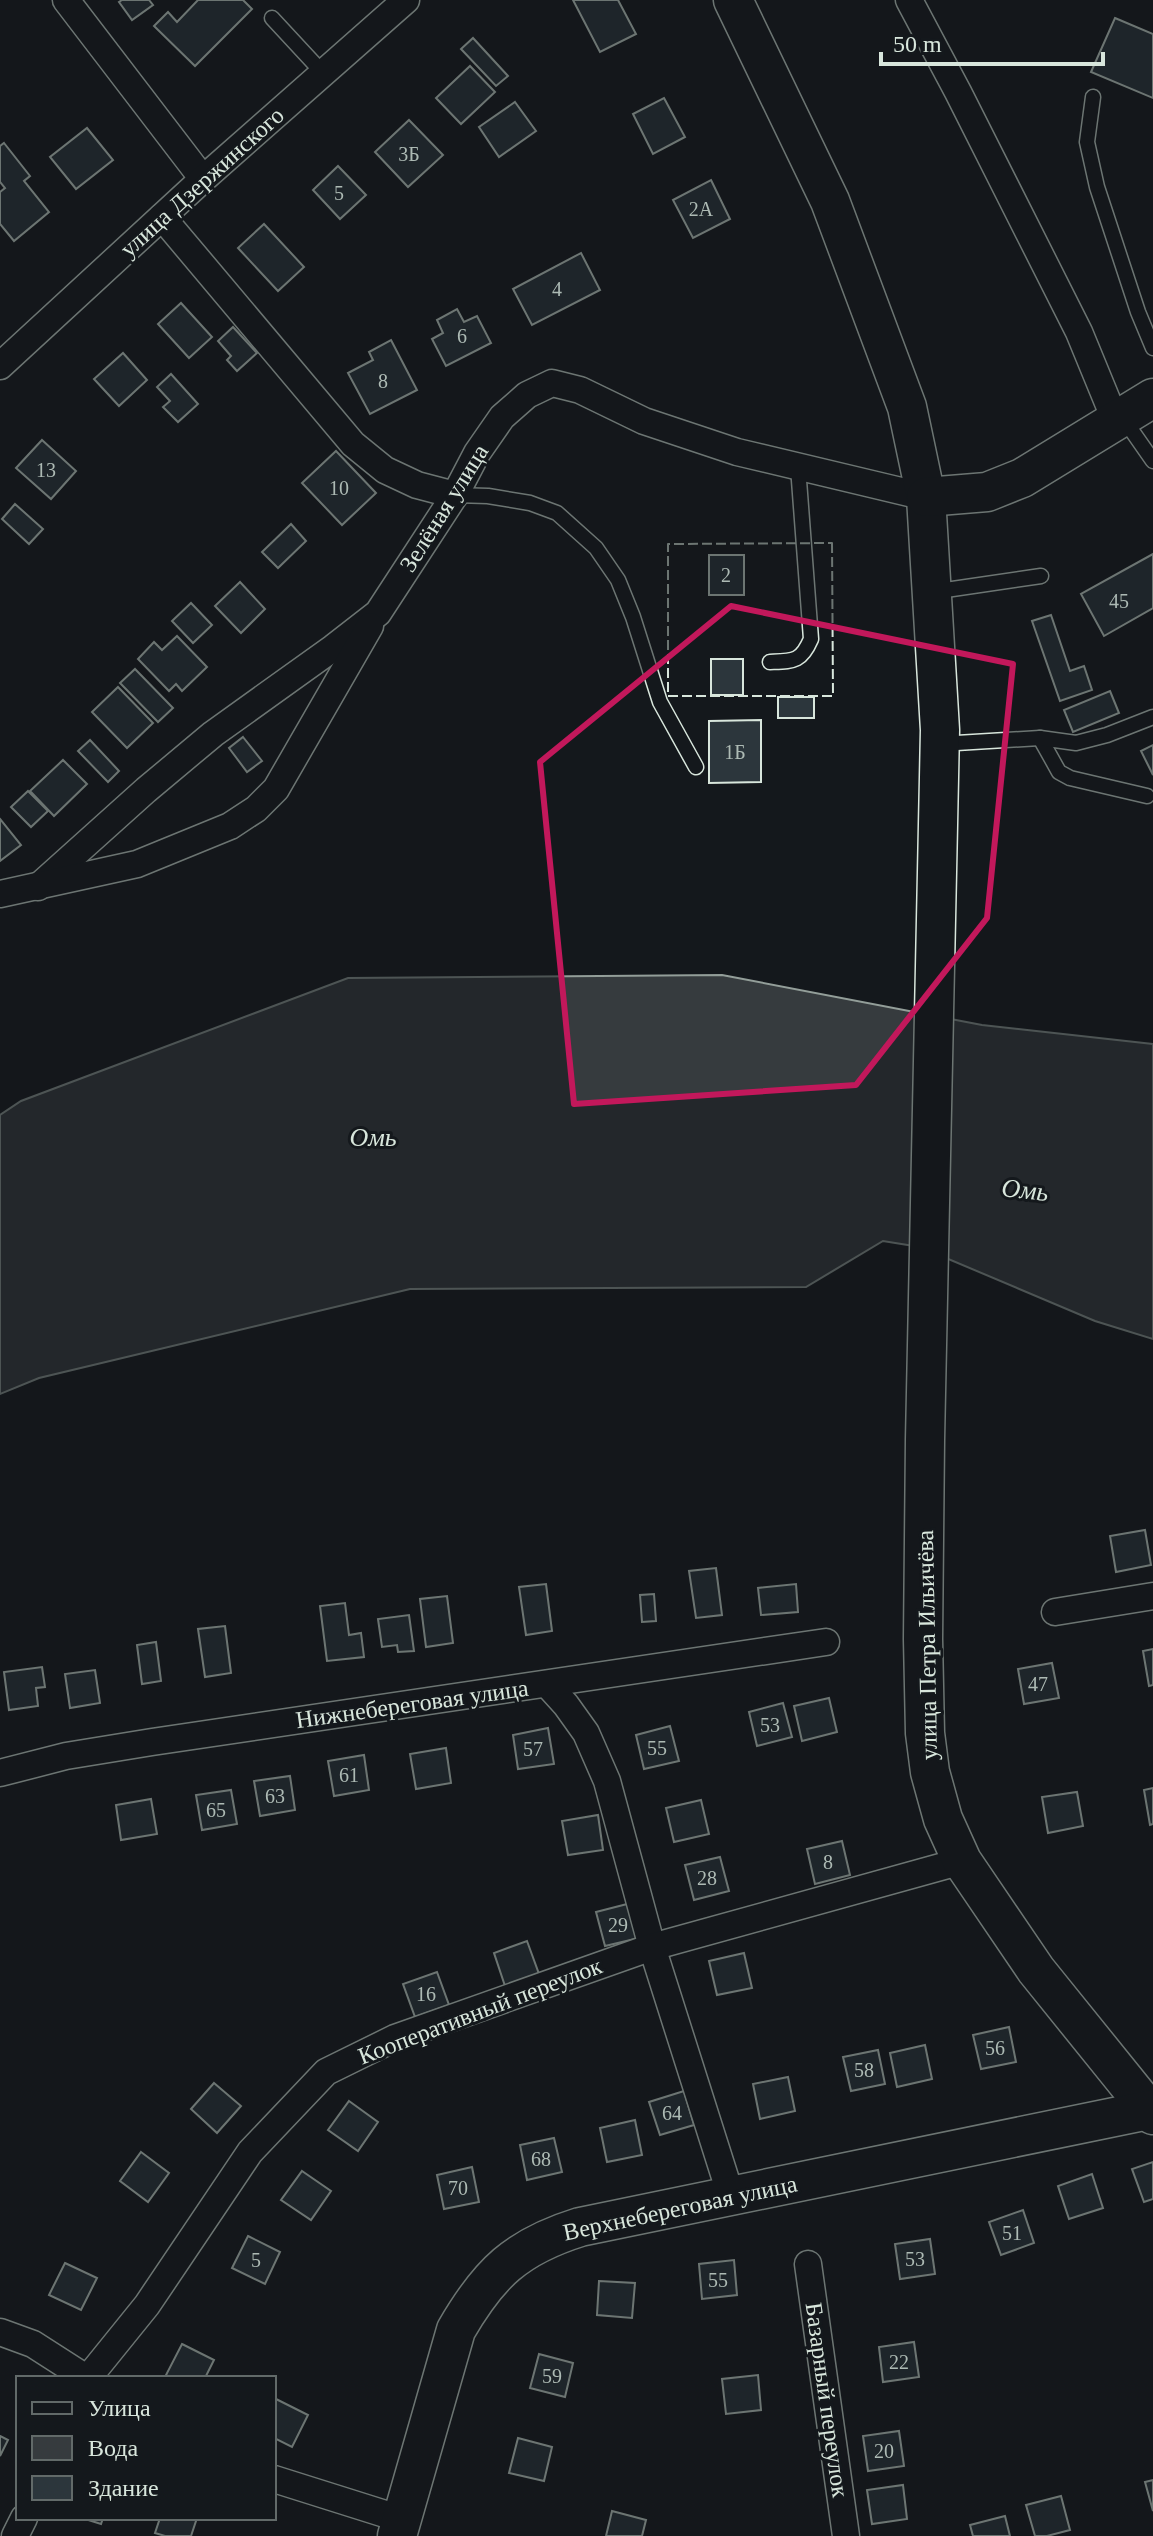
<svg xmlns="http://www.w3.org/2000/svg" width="1153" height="2536" font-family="Georgia,serif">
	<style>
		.water { fill: #363b3e; stroke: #939e99; stroke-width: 2 }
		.building { fill: #2c363c; stroke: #d8e6dc; stroke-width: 2 }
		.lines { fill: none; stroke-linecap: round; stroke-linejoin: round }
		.lane-casing { stroke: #d8e6dc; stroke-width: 17 }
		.street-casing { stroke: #d8e6dc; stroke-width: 29 }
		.secondary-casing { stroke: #d8e6dc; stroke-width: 41 }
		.lane { stroke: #14181c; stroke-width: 14 }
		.street { stroke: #14181c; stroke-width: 26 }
		.secondary { stroke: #14181c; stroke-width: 38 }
		.fence { stroke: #d8e6dc; stroke-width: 2; stroke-dasharray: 10 4; stroke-linecap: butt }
		.marked { fill: none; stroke: #c2185b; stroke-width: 6; stroke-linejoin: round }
		.labels { text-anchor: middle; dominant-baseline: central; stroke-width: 6; stroke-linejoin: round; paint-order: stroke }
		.number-label { font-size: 20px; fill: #adbab4 }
		.street-label { font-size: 24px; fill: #d8e6dc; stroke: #14181c }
		.water-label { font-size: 26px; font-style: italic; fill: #d8e6dc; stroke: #14181c }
	</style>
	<rect width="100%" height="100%" fill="#14181c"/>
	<!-- water -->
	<polygon class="water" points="722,975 982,1025 1153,1044 1153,1339 1095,1321 920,1247 883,1241 806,1287 410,1289 39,1378 0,1394 0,1115 21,1101 348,978"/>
	<!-- building -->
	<g class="building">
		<polygon points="122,0 149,0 153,5 132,20 119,2"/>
		<polygon points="198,0 243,0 252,9 195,66 154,26 168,12 177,22"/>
		<polygon points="573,0 618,0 636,34 600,52"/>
		<polygon points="1115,18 1153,34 1153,98 1091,72"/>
		<polygon points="473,38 508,76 496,86 461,49"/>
		<polygon points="470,66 495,92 461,124 436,98"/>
		<polygon points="664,98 685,137 653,154 633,114"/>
		<polygon points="515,102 536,131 499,157 479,127"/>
		<polygon points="409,120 443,155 408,187 375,152"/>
		<polygon points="87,128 113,160 76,189 50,157"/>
		<polygon points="4,143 30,176 24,181 49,212 14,241 0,224 0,192 5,188 0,182 0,146"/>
		<polygon points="338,166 366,195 340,219 313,190"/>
		<polygon points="711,180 730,219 693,238 673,200"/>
		<polygon points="264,224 304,267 278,291 238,248"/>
		<polygon points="581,253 600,290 532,325 513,289"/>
		<polygon points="181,303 212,337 189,358 158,324"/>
		<polygon points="457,309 464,322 477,316 491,343 446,366 432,339 443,333 437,320"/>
		<polygon points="233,327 257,353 237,371 227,360 231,356 218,341"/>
		<polygon points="391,340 417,390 370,414 348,373 373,360 369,352"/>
		<polygon points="123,353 147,380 119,406 94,379"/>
		<polygon points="171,374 198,404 178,422 163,407 170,401 157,387"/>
		<polygon points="42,440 76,471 51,499 16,468"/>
		<polygon points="336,451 376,493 342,525 302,483"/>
		<polygon points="15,504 43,529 29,544 2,519"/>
		<polygon points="291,524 306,541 278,568 262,552"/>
		<polygon points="1153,554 1153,608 1104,636 1081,594"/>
		<rect x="709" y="555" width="35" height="40"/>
		<polygon points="240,582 265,609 241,633 215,606"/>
		<polygon points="191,603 212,625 193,643 172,621"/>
		<polygon points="1051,615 1070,671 1084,666 1092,690 1060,701 1032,621"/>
		<polygon points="177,636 207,667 182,691 176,684 169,691 138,659 154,642 162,650"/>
		<rect x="711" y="659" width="32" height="36"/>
		<polygon points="135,669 173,708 158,722 120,683"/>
		<polygon points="118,687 153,723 127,748 92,712"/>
		<polygon points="1110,691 1119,713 1073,732 1064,710"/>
		<rect x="778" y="697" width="36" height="21"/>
		<polygon points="761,720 761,782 709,783 709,721"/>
		<polygon points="243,737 262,761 247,772 229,748"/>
		<polygon points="90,740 119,771 108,782 78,751"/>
		<polygon points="1153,745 1153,775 1141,751"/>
		<polygon points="63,760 87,784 54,816 30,791"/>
		<polygon points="28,791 48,811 31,827 11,807"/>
		<polygon points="0,819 21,845 0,861"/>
		<polygon points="1145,1530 1151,1565 1116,1572 1110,1536"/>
		<polygon points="716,1568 722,1615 696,1618 689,1571"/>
		<polygon points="546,1584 552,1631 526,1635 519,1587"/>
		<polygon points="796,1584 798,1612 761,1615 758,1588"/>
		<polygon points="654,1594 656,1621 642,1622 640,1595"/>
		<polygon points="447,1596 453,1643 426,1647 420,1599"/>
		<polygon points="345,1603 349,1635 361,1633 364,1657 327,1661 320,1606"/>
		<polygon points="409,1615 414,1651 398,1652 397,1645 382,1647 378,1619"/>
		<polygon points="225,1626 231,1673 205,1677 198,1629"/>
		<polygon points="156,1642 161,1681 142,1684 137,1645"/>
		<polygon points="1153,1649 1153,1685 1149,1686 1143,1651"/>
		<polygon points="1052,1663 1059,1698 1024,1704 1018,1669"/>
		<polygon points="42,1667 45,1687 36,1688 38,1706 9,1710 4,1672"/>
		<polygon points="95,1670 100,1703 70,1708 65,1674"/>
		<polygon points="829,1698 837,1732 802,1741 794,1706"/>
		<polygon points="783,1703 792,1737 757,1746 749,1712"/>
		<polygon points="670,1726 679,1761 644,1769 636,1735"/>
		<polygon points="548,1728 554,1764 518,1769 513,1735"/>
		<polygon points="446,1748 451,1783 416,1789 410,1754"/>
		<polygon points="364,1755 369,1790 334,1796 328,1761"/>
		<polygon points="290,1776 295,1810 260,1816 254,1781"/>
		<polygon points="1153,1788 1153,1824 1150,1825 1144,1790"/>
		<polygon points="231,1790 237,1824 202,1830 196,1795"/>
		<polygon points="1077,1792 1083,1826 1048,1833 1042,1797"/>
		<polygon points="151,1799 157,1834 121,1840 116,1805"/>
		<polygon points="701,1800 709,1834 674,1842 666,1808"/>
		<polygon points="598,1815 603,1850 568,1855 562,1821"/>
		<polygon points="842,1841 850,1875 815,1884 807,1849"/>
		<polygon points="720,1857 729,1891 694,1900 685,1865"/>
		<polygon points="631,1903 639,1938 605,1946 596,1912"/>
		<polygon points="527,1941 539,1974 505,1986 494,1953"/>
		<polygon points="744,1953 752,1988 717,1995 709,1961"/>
		<polygon points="437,1972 449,2005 415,2017 403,1984"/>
		<polygon points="1009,2027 1016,2062 981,2069 973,2035"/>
		<polygon points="925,2045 932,2079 897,2087 890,2053"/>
		<polygon points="878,2050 885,2084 851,2091 843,2057"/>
		<polygon points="788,2077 795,2111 760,2119 753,2084"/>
		<polygon points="214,2083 241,2106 217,2133 191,2109"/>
		<polygon points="684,2091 694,2125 660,2135 649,2102"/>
		<polygon points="349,2101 378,2122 358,2151 328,2130"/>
		<polygon points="635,2120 642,2155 607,2162 600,2128"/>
		<polygon points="554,2138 562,2172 527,2180 520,2145"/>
		<polygon points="141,2152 169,2173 148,2202 120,2181"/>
		<polygon points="1153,2162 1153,2199 1144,2202 1132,2169"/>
		<polygon points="472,2167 479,2202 444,2209 437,2175"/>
		<polygon points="302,2171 331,2191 311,2220 281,2200"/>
		<polygon points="1092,2174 1103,2208 1069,2219 1058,2186"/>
		<polygon points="1023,2210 1034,2243 1001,2255 989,2222"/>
		<polygon points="248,2236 280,2252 265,2284 232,2268"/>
		<polygon points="930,2239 935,2274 900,2279 895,2244"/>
		<polygon points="734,2260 737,2295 702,2299 699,2264"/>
		<polygon points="65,2263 97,2278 81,2310 49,2295"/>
		<polygon points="599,2281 635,2283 632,2318 597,2315"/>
		<polygon points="914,2342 919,2377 883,2382 879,2347"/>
		<polygon points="182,2344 214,2360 205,2378 171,2378 166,2375"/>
		<polygon points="539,2354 573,2363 565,2397 530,2388"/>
		<polygon points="758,2375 761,2410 726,2414 722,2379"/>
		<polygon points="276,2399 308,2415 292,2447 274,2438"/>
		<polygon points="899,2431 904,2466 868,2471 863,2436"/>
		<polygon points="0,2436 8,2440 0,2456"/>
		<polygon points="518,2438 552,2447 544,2481 509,2473"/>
		<polygon points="1153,2480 1153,2511 1145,2482"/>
		<polygon points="903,2485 907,2519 872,2524 867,2490"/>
		<polygon points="1061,2496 1070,2530 1047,2536 1035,2536 1026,2505"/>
		<polygon points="612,2511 646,2520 642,2536 606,2536"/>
		<polygon points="1005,2516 1010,2536 973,2536 970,2525"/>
		<polygon points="82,2518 103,2518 101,2524"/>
		<polygon points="160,2518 197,2518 191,2536 165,2536 155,2533"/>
	</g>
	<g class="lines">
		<!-- lane casing -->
		<g class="lane-casing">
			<g id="lane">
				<polyline points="272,18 323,73"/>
				<polyline points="1093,97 1087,142 1097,187 1138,312 1153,348"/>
				<polyline points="1123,418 1153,461"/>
				<polyline points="455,495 488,496 530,503 557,513 596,548 618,580 633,617 660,702 696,767"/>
				<polyline points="932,592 1041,576"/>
				<path d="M770 662C794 661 801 662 811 639L798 467"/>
				<polyline points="1040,738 1059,772 1070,778 1147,796"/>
				<polyline points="940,744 1040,738 1076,743 1107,735 1153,717"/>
			</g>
		</g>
		<!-- street casing -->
		<g class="street-casing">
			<g id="street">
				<polyline points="66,0 203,179"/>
				<polyline points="909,0 958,92 1079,332 1116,422"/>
				<polyline points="162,217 353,444 385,470 417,485 455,495"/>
				<polyline points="0,366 203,179 406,0"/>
				<polyline points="38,887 146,790 213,734 333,648 378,613 455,495 477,453 502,417 527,395 552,383 580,390 644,421 737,452 926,497"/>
				<polyline points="0,894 137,864 230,826 256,809 276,789 370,626"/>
				<polyline points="1055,1612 1153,1596"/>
				<polyline points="547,1684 566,1705 586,1733 607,1781 652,1947 731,2196"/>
				<polyline points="0,1773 66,1756 152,1742 826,1642"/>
				<polyline points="808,2264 846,2536"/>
				<polyline points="0,2332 33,2344 86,2378"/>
				<polyline points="88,2378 147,2305 250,2152 326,2072 395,2038 652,1947 962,1861"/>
				<polyline points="274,2479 401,2519"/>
				<polyline points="15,2536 24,2518"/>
			</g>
		</g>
		<!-- secondary casing -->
		<g class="secondary-casing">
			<g id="secondary">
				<polyline points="733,0 830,201 907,407 926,497 940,730 925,1440 923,1639 925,1733 930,1772 943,1819 962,1861 1036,1970 1153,2115"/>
				<polyline points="926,497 987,492 1022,478 1153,398"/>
				<path d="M397 2536 456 2330C489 2273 516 2247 580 2227L1153 2109"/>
			</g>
		</g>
		<!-- lane -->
		<use href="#lane" class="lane"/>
		<!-- street -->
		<use href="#street" class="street"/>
		<!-- secondary -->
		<use href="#secondary" class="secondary"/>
		<!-- fence -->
		<polygon class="fence" points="832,543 833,696 668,696 668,544"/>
	</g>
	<!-- marked area -->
	<path d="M0 0H1153V2536H0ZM731 606 1013 664 987 918 856 1085 574 1104 540 762Z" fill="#14181c" fill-opacity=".55" fill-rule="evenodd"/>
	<path class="marked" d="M731 606 1013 664 987 918 856 1085 574 1104 540 762Z"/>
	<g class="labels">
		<!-- number labels -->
		<g class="number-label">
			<text x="409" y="154">3Б</text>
			<text x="339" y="193">5</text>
			<text x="701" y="209">2А</text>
			<text x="557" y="289">4</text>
			<text x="462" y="336">6</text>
			<text x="383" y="381">8</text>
			<text x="46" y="470">13</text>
			<text x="339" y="488">10</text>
			<text x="726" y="575">2</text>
			<text x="1119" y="601">45</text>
			<text x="735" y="752">1Б</text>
			<text x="1038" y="1684">47</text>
			<text x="770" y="1725">53</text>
			<text x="657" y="1748">55</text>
			<text x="533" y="1749">57</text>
			<text x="349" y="1775">61</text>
			<text x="275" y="1796">63</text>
			<text x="216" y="1810">65</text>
			<text x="828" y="1862">8</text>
			<text x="707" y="1878">28</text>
			<text x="618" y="1925">29</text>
			<text x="426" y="1994">16</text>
			<text x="995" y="2048">56</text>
			<text x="864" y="2070">58</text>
			<text x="672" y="2113">64</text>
			<text x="541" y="2159">68</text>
			<text x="458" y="2188">70</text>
			<text x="1012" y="2233">51</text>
			<text x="915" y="2259">53</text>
			<text x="256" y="2260">5</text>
			<text x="718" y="2280">55</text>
			<text x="899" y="2362">22</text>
			<text x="552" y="2376">59</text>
			<text x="884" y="2451">20</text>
		</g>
		<!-- street labels -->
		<g class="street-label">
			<text transform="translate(202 182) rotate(-42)">улица Дзержинского</text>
			<text transform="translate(444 508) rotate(-58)">Зелёная улица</text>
			<text transform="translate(927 1645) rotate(-91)">улица Петра Ильичёва</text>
			<text transform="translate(412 1704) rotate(-8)">Нижнебереговая улица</text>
			<text transform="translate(480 2011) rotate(-21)">Кооперативный переулок</text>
			<text transform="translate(680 2208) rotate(-12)">Верхнебереговая улица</text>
			<text transform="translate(827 2400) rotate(82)">Базарный переулок</text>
		</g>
		<!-- water labels -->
		<g class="water-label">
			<text x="373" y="1137">Омь</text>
			<text transform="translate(1025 1190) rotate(6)">Омь</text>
		</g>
	</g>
	<!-- legend -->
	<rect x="16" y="2376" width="260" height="144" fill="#14181c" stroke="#626a69" stroke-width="2"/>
	<rect x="32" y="2402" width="40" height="12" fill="#14181c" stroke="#626a69" stroke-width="2"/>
	<text x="88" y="2416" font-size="24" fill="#d8e6dc">Улица</text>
	<rect x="32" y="2436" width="40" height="24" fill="#363b3e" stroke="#626a69" stroke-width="2"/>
	<text x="88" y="2456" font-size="24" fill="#d8e6dc">Вода</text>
	<rect x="32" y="2476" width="40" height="24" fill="#2c363c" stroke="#626a69" stroke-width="2"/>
	<text x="88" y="2496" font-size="24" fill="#d8e6dc">Здание</text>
	<!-- scale -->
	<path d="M881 52v12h222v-12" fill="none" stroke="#d8e6dc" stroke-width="4"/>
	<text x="893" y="52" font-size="24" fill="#d8e6dc" stroke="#14181c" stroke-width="6" paint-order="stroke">50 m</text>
</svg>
